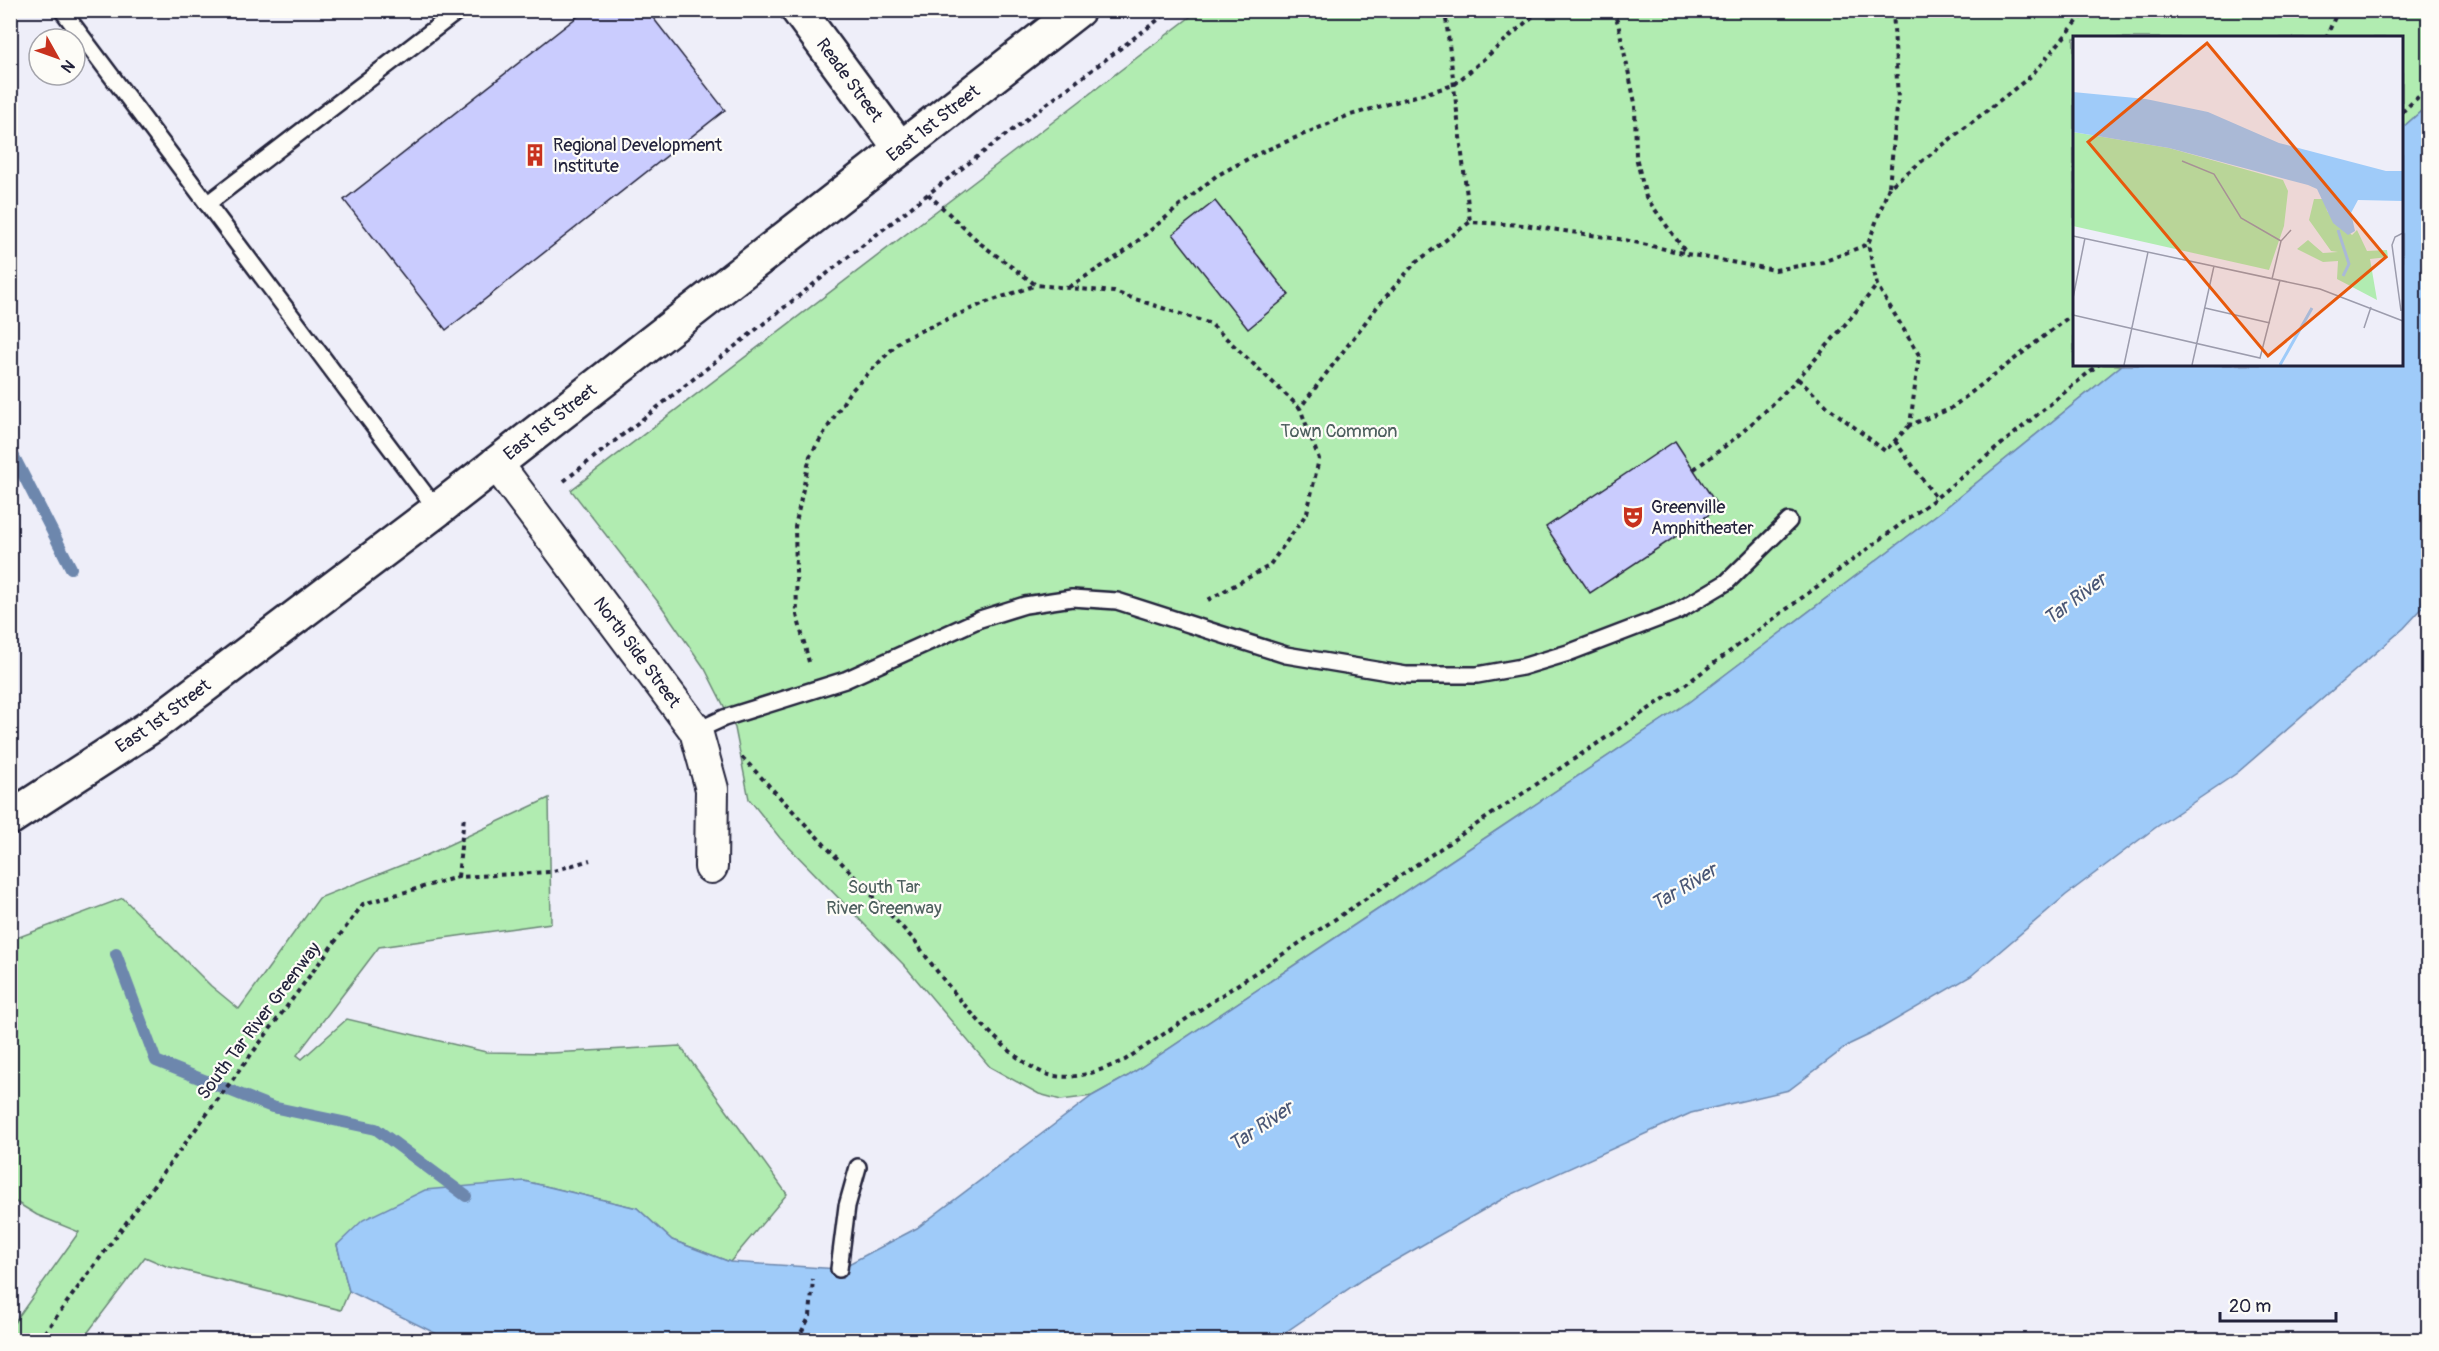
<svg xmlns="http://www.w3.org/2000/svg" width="2439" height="1351" font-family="Pangolin,sans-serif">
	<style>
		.green { fill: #b1ecb1; stroke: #6a8776; stroke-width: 1.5 }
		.water { fill: #9fcbf9; stroke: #6d87ad; stroke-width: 1.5 }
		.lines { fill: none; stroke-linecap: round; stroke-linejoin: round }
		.stream { stroke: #6d87ad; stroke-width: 12 }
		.building { fill: #caccfe; stroke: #22223b; stroke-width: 1.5 }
		.lane-casing { stroke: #22223b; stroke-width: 20 }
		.street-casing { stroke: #22223b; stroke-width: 36 }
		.secondary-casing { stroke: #22223b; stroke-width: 38 }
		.path { stroke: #22223b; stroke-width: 4; stroke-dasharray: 4.5 4.5; stroke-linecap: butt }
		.lane { stroke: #fdfcf7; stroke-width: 15 }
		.street { stroke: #fdfcf7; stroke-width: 32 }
		.secondary { stroke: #fdfcf7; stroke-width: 33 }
		.labels { text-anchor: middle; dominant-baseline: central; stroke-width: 4.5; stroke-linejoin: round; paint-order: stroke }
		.street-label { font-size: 18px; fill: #22223b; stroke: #fdfcf7 }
		.poi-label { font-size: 18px; fill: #22223b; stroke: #fdfcf7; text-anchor: start }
		.park-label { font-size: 18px; fill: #4d5f5e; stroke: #fdfcf7 }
		.water-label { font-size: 20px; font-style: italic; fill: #485574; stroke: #fdfcf7 }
		.inset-river { fill: none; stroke: #9fcbf9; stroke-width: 3 }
		.inset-road { fill: none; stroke: #9c9cad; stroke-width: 1.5 }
		.view { fill: #e8590c; fill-opacity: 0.15; stroke: #e8590c; stroke-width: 3 }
		.inset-edge { fill: none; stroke: #22223b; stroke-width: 3 }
	</style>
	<rect width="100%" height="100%" fill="#eeeef9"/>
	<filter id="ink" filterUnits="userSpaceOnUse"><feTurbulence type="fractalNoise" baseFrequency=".0167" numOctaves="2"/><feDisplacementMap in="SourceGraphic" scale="12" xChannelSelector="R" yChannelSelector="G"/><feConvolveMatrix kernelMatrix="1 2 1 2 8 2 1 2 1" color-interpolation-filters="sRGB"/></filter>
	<g filter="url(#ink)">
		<!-- green -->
		<g class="green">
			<polygon points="1198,11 2428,11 2428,105 2402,128 2402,38 2074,38 2074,364 2122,365 1944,509 1689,702 1128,1076 1092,1096 1061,1100 1039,1094 990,1067 905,966 780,838 749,799 735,728 705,669 662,607 571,490"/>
			<polygon points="549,798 551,923 379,947 297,1055 302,1059 347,1019 486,1052 551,1053 680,1046 787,1194 730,1262 672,1240 637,1208 524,1181 337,1245 349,1291 341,1310 166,1266 145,1257 82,1340 11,1340 11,1327 79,1232 37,1215 11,1199 11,940 123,898 211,986 239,1009 319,898 427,855"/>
		</g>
		<!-- water -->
		<polygon class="water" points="2428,105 2428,602 2404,628 2237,773 2155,828 2066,895 1971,976 1871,1034 1850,1044 1789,1090 1691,1113 1506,1197 1363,1279 1274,1340 449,1340 349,1291 337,1245 363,1220 425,1190 524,1181 637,1208 672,1240 730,1262 839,1269 917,1228 1092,1096 1128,1076 1689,702 1944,509 2122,365 2402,364 2402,128"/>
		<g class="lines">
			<!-- stream -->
			<g class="stream">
				<polyline points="10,449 71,568"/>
				<polyline points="116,954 156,1061 272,1107 376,1129 466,1196"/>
			</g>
		</g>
		<!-- building -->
		<g class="building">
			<polygon points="586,10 647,10 725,110 446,330 344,200"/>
			<polygon points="1215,201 1289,295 1248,329 1173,234"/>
			<polygon points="1675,441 1719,508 1590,593 1546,527"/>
		</g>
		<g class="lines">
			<!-- lane casing -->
			<g class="lane-casing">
				<g id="lane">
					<polyline points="62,10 437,510"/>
					<polyline points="207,204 459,10"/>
					<polyline points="696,731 724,718 845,680 980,619 1025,605 1072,598 1117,601 1286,655 1406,675 1477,675 1522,667 1568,653 1678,611 1727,582 1789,521"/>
					<polyline points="839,1269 847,1206 858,1167"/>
				</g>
			</g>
			<!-- street casing -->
			<g class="street-casing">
				<g id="street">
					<path id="s1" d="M496 463 696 731 712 789 711 867"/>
				</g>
			</g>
			<!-- secondary casing -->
			<g class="secondary-casing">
				<g id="secondary">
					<path id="s2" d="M798 10 900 148"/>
					<path id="s3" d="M10 818 150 727 437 510 1078 10"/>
				</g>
			</g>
			<!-- path -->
			<g class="path">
				<polyline points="1445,10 1470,222"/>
				<polyline points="1612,10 1618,23 1635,103 1636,157 1646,197 1687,254 1775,270 1823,262 1868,244"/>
				<polyline points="2326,38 2338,10"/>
				<polyline points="2402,112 2428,88"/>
				<polyline points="1889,186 1898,99 1893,10"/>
				<polyline points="928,194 981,244 1036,285 1114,292 1211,324 1300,408 1377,307 1415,263 1470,222 1524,225 1625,240 1687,254"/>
				<polyline points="1069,287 1123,253 1216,176 1257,154 1347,116 1454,85 1540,10"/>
				<polyline points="2074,313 1950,409 1910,425 1919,355 1877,285 1868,244 1889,187 2031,76 2087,10"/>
				<polyline points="1798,379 1828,407 1885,451 1910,425"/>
				<polyline points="1895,441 1936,498"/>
				<path d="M1694 469C1766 420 1823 353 1877 285"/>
				<polyline points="564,481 928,194 1171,10"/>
				<polyline points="1208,600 1269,566 1307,513 1319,459 1300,408"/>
				<polyline points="809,662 797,615 795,527 810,456 849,393 902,339 982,304 1036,285"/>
				<path d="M742 757 916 942C939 977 1012 1070 1054 1076 1078 1080 1104 1069 1125 1060L1686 684 1936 498 2099 364"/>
				<polyline points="458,877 464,816"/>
				<polyline points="39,1340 363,904 458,877 550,872 590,860"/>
				<polyline points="797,1340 810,1316 813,1279"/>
			</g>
			<!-- lane -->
			<use href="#lane" class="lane"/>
			<!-- street -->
			<use href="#street" class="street"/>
			<!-- secondary -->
			<use href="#secondary" class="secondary"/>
		</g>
	</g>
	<!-- icons -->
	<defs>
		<g id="building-bare" transform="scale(1.8)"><path d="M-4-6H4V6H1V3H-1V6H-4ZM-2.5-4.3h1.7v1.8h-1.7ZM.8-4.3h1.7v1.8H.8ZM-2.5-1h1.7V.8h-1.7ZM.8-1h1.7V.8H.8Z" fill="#c8321e" stroke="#fdfcf7" stroke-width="2.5" paint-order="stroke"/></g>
		<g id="theatre-bare" transform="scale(1.8)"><path d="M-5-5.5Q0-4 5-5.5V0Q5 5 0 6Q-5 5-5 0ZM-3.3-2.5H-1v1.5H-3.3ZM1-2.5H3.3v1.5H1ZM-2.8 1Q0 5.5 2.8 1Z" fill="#c8321e" stroke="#fdfcf7" stroke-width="2.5" paint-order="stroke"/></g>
	</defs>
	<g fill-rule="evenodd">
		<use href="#building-bare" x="535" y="155"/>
		<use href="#theatre-bare" x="1633" y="517"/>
	</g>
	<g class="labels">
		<!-- street labels -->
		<g class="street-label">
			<text stroke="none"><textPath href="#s2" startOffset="87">Reade Street</textPath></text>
			<text stroke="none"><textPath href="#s3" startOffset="1156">East 1st Street</textPath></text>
			<text stroke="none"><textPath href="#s3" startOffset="670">East 1st Street</textPath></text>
			<text stroke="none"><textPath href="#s1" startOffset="236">North Side Street</textPath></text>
			<text stroke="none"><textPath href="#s3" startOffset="184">East 1st Street</textPath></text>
			<text transform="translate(259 1021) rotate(-53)">South Tar River Greenway</text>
		</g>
		<!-- poi labels -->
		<g class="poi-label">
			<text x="553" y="145">Regional Development<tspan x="553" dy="21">Institute</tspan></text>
			<text x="1651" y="507">Greenville<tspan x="1651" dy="21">Amphitheater</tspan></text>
		</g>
		<!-- park labels -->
		<g class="park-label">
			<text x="1339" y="431">Town Common</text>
			<text x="884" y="887">South Tar<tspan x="884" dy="21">River Greenway</tspan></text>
		</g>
		<!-- water labels -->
		<g class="water-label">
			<text transform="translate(2075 599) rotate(-37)">Tar River</text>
			<text transform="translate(1684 887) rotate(-31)">Tar River</text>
			<text transform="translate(1261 1126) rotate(-34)">Tar River</text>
		</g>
	</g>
	<!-- overview -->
	<g transform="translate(2073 36)">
		<rect width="330" height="330" fill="#eeeef9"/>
		<path d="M0 96 96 112 210 144 215 155 211 190 196 234 0 190ZM241 163H252L254 175 279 199 284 194 294 215 314 214 315 221 297 223 304 264 264 243 265 225 250 226 224 213 235 204 250 217 265 216 258 215 236 184Z" fill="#b1ecb1"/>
		<path d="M0 56 73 63 135 76 206 107 313 135H330V165L285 164 278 177 282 195 275 199 260 187 244 153 235 149 96 112 0 96Z" fill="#9fcbf9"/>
		<path class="inset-river" d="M265 194 276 228 270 240M207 329 239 272"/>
		<path class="inset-road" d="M109 125 141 138 168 182 208 205M0 200 247 253 330 285M199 243 208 205 218 194M0 262 12 202M132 272 197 287M328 275 319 209 322 201 330 197M0 279 187 322 207 244M291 292 298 271M51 329 75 216M119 329 141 230"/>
		<path class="view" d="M134 7 313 221 195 320 15 106Z"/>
		<rect width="330" height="330" class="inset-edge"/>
	</g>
	<!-- margin -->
	<rect width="2439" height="1351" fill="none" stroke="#fdfcf7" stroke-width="36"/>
	<rect x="18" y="18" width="2403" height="1315" fill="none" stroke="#22223b" stroke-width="2" filter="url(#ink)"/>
	<!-- north arrow -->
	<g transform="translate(57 57) rotate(130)"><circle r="28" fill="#fdfcf7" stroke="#a5a5ac" stroke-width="1.5"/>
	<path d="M0-4.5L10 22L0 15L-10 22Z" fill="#c8321e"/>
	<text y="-9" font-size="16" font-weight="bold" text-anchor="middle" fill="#22223b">N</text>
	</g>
	<!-- scale -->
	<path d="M2220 1312v9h116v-9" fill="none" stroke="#22223b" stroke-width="3"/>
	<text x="2229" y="1312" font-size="18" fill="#22223b" stroke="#fdfcf7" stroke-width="4.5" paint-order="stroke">20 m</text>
</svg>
